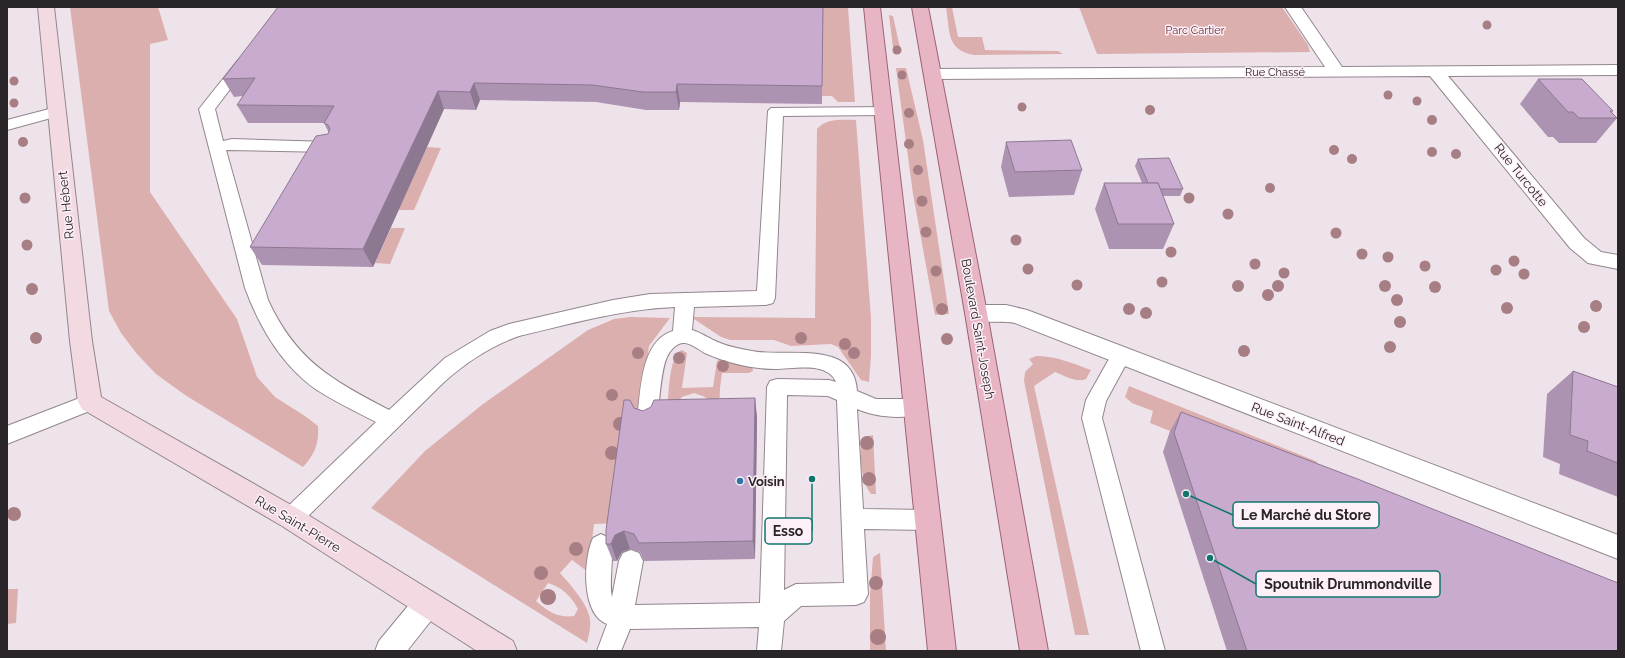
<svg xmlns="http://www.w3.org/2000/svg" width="1625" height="658" font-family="Raleway,sans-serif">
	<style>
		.green { fill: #dcafaf; fill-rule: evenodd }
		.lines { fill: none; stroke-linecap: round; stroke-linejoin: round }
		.lane-casing { stroke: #92868d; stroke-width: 2 }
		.street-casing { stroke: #92868d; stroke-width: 2 }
		.secondary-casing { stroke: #92868d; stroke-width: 2 }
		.primary-casing { stroke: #9b6375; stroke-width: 2 }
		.lane { fill: #fff; fill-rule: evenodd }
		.street { fill: #fff; fill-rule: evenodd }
		.secondary { fill: #f3dae2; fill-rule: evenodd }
		.primary { fill: #e8b5c5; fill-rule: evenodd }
		.tree { fill: #a67e84 }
		.wall { fill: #ad93b2 }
		.shaded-wall { fill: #8d7891 }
		.building { fill: #c9abcf; stroke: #8d7891 }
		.poi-dot { fill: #2a75a9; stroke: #fdf0f8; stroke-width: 1.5 }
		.labels { text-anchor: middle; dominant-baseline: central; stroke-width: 3; stroke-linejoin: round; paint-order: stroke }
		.far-park-label { font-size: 11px; fill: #6a2b2f; stroke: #fdf0f8 }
		.far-street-label { font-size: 11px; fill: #2a2528; stroke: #fdf0f8 }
		.street-label { font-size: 13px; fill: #2a2528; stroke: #fdf0f8 }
		.poi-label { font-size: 13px; font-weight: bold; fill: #2a2528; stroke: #fdf0f8; text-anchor: start }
		.leader { fill: none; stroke: #0f766e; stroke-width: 1.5 }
		.callout-dot { fill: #0f766e; stroke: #fdf0f8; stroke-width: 1.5 }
		.callout { fill: #fdf0f8; stroke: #0f766e; stroke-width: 1.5 }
		.callout-label { font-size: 14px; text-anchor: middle; font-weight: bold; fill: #2a2528 }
	</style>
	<rect width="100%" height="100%" fill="#efe3eb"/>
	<!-- green -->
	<g class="green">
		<path d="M70 7H158L168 40 150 44V192L237 319 257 377 275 397 305 416 318 426C319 444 315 454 303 467L185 395 156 374 137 354 121 333 109 311Z"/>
		<polygon points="823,7 848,7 855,102 838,102 832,96 822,96"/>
		<path d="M946 7H952L958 37H982L985 50 1058 51 1063 54 974 55C946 50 950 31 946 7Z"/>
		<polygon points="1079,7 1282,7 1308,45 1310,52 1097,54"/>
		<polygon points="889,15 893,16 900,48 893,48"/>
		<polygon points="896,68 906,68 923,140 949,314 935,315 913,194"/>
		<path d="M856 120 871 318V356L869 382 861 380 838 347 831 344 791 346 774 340H730L721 337 691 317 815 318 817 129C826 118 843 120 856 120Z"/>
		<polygon points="427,147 441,148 414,210 398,210"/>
		<polygon points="391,228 405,228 390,264 375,263"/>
		<path d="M630 317 670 318 649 346 638 420 616 523 594 524 588 572 572 560 560 573C569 583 586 602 589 615 592 624 589 634 587 643L371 508 425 451 483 404 588 330 614 319ZM548 583C563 588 570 595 578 609L574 616C557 618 549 612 536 601Z"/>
		<path d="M682 350 687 353 682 388 713 387 717 361 721 359 752 366 753 371 749 373H722L720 388 719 418 667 420C668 405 668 353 682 350ZM694 393 705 397 711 402 676 404 682 397Z"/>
		<path d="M1036 356C1056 356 1072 363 1091 370L1086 379C1076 383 1065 376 1055 372L1034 386 1089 635H1075L1024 381 1025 372 1033 364 1029 359Z"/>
		<polygon points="1129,386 1318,462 1313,464 1303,484 1150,423 1153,411 1132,403 1125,397"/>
		<path d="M873 435 876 494H871C861 482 857 450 864 437Z"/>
		<polygon points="880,553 886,651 870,651 870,594 873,557"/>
		<polygon points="7,589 18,589 16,623 7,624"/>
	</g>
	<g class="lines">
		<!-- lane casing -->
		<g class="lane-casing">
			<g id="lane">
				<path d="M243 59 248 60 250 63 215 109 223 141 232 139 330 142 336 143 338 147 336 151 330 152 226 150 268 300C296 361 332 380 389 410L445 358 490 331 509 324 613 300 650 294 757 291 768 111 771 108 888 107 891 110 888 113 883 115 783 116 775 298 773 303 766 305 694 307 692 330C702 333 710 339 720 343 730 347 741 349 752 351 786 358 854 338 857 391L876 399H915L922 401 925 407 922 413C902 420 876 417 857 409L863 509 928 510 936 513 939 520 936 527 928 530 864 529 868 594 864 602 856 605 801 606 784 621 781 651H757L759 627 630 629 621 651H597L607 624C581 614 583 559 593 538L601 534 609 538C616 552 608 579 612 597L619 561 623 553 631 550 639 553 643 561 635 605 760 603 767 387 770 381 777 379 829 380 836 382C827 361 794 369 775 369 753 369 728 363 707 354 700 351 693 344 685 343 677 342 670 350 667 357 661 369 659 405 657 420L654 426 647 429 640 426 637 420C641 392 640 341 673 331L675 307C622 309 570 324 519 336 491 346 465 363 443 383L299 525 291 528 283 525 280 518 283 511 376 422C355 411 333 401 314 388 281 364 259 326 245 288L199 109 238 60ZM787 395 828 396 837 400 844 583 796 584 784 590Z"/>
				<polygon points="57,107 62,109 65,112 62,115 7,130 7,120"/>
				<polygon points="1121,347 1128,350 1131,355 1106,401 1102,418 1165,651 1141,651 1082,418 1086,400 1114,350"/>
				<polygon points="90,394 97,396 100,402 97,408 7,444 7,426"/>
			</g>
		</g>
		<!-- street casing -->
		<g class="street-casing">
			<g id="street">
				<polygon points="1285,7 1301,7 1342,67 1618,65 1618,75 1448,76 1584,238 1601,252 1618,255 1618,269 1588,263 1570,248 1430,76 932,79 926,78 924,74 926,70 932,69 1325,67"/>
				<path d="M976 305H1006L1027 310 1618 535V559L1015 323C1000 320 983 324 968 319L965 313 968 307Z"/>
				<polygon points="427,591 437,595 441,604 437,613 407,651 375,651 379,641 417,595"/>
			</g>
		</g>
		<!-- secondary casing -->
		<g class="secondary-casing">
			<polygon id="secondary" points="38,7 54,7 92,341 101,397 300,510 513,641 517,651 477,651 282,526 82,409 78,402 70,341"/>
		</g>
		<!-- primary casing -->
		<g class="primary-casing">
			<g id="primary">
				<polygon points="864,7 880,7 956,651 928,651"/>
				<polygon points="912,7 928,7 987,313 1048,651 1020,651 965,313"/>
			</g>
		</g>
		<!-- lane -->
		<use href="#lane" class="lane"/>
		<!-- street -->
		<use href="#street" class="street"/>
		<!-- secondary -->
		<use href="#secondary" class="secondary"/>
		<!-- primary -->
		<use href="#primary" class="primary"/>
	</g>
	<!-- trees -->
	<g class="tree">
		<circle cx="1487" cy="25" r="4.5"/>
		<circle cx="897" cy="50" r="4.5"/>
		<circle cx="902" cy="75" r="4.5"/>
		<circle cx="14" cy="81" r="4.5"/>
		<circle cx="1388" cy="95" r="4.5"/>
		<circle cx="1417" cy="101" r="4.5"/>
		<circle cx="14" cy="103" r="4.5"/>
		<circle cx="1022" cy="107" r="4.5"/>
		<circle cx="1150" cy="110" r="5"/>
		<circle cx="909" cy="113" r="5"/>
		<circle cx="1432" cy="120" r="5"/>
		<circle cx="23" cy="142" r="5"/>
		<circle cx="909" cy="144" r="5"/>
		<circle cx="1334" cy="150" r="5"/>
		<circle cx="1432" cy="152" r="5"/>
		<circle cx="1456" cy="154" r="5"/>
		<circle cx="1352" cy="159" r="5"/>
		<circle cx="918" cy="170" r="5"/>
		<circle cx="1270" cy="188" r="5"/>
		<circle cx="25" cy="198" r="5.5"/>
		<circle cx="1189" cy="198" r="5.5"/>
		<circle cx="922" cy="201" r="5.5"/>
		<circle cx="1228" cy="214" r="5.5"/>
		<circle cx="926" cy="232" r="5.5"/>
		<circle cx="1336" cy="233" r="5.5"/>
		<circle cx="1016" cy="240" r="5.5"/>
		<circle cx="27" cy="245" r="5.5"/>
		<circle cx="1171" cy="252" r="5.5"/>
		<circle cx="1362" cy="254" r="5.5"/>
		<circle cx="1388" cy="257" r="5.5"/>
		<circle cx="1514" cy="261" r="5.5"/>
		<circle cx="1255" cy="264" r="5.5"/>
		<circle cx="1425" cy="266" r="5.5"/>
		<circle cx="1028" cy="269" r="5.5"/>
		<circle cx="1496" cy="270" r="5.5"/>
		<circle cx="936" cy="271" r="5.5"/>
		<circle cx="1284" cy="273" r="5.5"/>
		<circle cx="1524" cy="274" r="5.5"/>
		<circle cx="1162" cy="282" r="5.5"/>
		<circle cx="1077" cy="285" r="5.5"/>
		<circle cx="1238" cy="286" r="6"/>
		<circle cx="1278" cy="286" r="6"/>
		<circle cx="1385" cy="286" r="6"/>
		<circle cx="1435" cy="287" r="6"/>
		<circle cx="32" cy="289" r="6"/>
		<circle cx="1268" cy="295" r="6"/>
		<circle cx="1397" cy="300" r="6"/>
		<circle cx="1596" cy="306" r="6"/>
		<circle cx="1507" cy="308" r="6"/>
		<circle cx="942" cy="309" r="6"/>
		<circle cx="1129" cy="309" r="6"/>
		<circle cx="1146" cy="313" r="6"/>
		<circle cx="1400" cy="322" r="6"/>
		<circle cx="1584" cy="327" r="6"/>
		<circle cx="36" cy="338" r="6"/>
		<circle cx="801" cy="338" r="6"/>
		<circle cx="947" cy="339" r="6"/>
		<circle cx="845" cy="344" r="6"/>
		<circle cx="1390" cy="347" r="6"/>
		<circle cx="1244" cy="351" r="6"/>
		<circle cx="638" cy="353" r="6"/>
		<circle cx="854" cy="353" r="6"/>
		<circle cx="679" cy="358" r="6"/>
		<circle cx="723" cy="366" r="6"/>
		<circle cx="612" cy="395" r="6"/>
		<circle cx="620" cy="424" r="7"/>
		<circle cx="867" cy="443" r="7"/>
		<circle cx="612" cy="453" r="7"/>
		<circle cx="869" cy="479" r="7"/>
		<circle cx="14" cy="514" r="7"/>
		<circle cx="576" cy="549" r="7"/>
		<circle cx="541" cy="573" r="7"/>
		<circle cx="876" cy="583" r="7"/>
		<circle cx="548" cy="597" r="8"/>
		<circle cx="878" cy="637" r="8"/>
	</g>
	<!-- wall -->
	<g class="wall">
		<polygon points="823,7 822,104 680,102 679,110 646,110 596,102 480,100 476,110 444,109 373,267 262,265 250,247 329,133 324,123 248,123 237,105 243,96 234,97 223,79"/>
		<polygon points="1538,79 1613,111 1612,112 1617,118 1596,143 1559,143 1553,137 1548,137 1520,104"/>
		<polygon points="1006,142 1082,170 1074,195 1009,197 1001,167"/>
		<polygon points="1138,159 1183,189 1180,196 1163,196 1174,224 1163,249 1109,249 1095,209 1104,183 1142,183 1135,166"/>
		<polygon points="1573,371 1618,387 1618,497 1559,474 1560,464 1543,457 1547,394"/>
		<polygon points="755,398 757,418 755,559 644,561 640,552 630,549 622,552 617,561 613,561 606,544 634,408 643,411"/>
		<polygon points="1181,412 1618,651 1227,651 1163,452 1170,431"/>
	</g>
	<!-- shaded-wall -->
	<g class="shaded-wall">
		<polygon points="474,83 480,100 476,110 470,92"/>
		<polygon points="677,84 680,102 679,110 676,92"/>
		<polygon points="438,91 444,109 373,267 363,249"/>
		<polygon points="755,398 757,418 755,559 753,541"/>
		<polygon points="624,531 630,549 622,552 617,561 611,544 615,535"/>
	</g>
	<!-- building -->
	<g class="building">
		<polygon points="278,7 823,7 822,86 677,84 676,92 643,92 592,85 474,83 470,92 438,91 363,249 250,247 316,136 328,134 330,129 328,125 324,123 334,106 237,105 255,78 223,79"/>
		<polygon points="1538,79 1582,79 1613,111 1610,111 1617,118 1579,118 1573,112 1568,112"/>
		<polygon points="1071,140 1082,170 1015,172 1006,142"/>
		<polygon points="1169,158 1183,189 1160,189 1158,183 1148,183 1138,159"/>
		<polygon points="1104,183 1158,183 1174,224 1118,224"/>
		<polygon points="1573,371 1618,387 1618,463 1587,451 1588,441 1570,435"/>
		<polygon points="755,398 753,541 639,543 634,534 624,531 615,535 611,544 606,544 606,530 624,400 630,400 634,408 643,411 651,407 654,400"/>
		<polygon points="1181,412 1355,478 1618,583 1618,651 1247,651 1174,433"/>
	</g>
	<!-- markers -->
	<circle class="poi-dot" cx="740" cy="481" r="4"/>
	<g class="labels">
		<!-- far-park labels -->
		<g class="far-park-label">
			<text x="1195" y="30">Parc Cartier</text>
		</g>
		<!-- far-street labels -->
		<g class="far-street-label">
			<text x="1275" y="72">Rue Chassé</text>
		</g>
		<!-- street labels -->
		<g class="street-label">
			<text transform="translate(1521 175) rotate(51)">Rue Turcotte</text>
			<text transform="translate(66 205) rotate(-96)">Rue Hébert</text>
			<text transform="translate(978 329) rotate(80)">Boulevard Saint-Joseph</text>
			<text transform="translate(1298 424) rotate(21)">Rue Saint-Alfred</text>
			<text transform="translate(298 524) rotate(31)">Rue Saint-Pierre</text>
		</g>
		<!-- poi labels -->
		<g class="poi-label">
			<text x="748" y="481">Voisin</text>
		</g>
	</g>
	<!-- callouts -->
	<path class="leader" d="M1186 494L1233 515M812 479L812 531M1210 558L1256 584"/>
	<g class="callout-dot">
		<circle cx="1186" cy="494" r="4"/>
		<circle cx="812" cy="479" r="4"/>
		<circle cx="1210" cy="558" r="4"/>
	</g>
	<g class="callout">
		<rect x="1233" y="502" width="146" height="26" rx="4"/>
		<rect x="765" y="518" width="47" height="26" rx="4"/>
		<rect x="1256" y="571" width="184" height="26" rx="4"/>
	</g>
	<g class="callout-label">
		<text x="1306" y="520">Le Marché du Store</text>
		<text x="788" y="536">Esso</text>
		<text x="1348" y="589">Spoutnik Drummondville</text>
	</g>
	<!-- border -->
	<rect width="1625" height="658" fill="none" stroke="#2a2528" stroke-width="16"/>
</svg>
